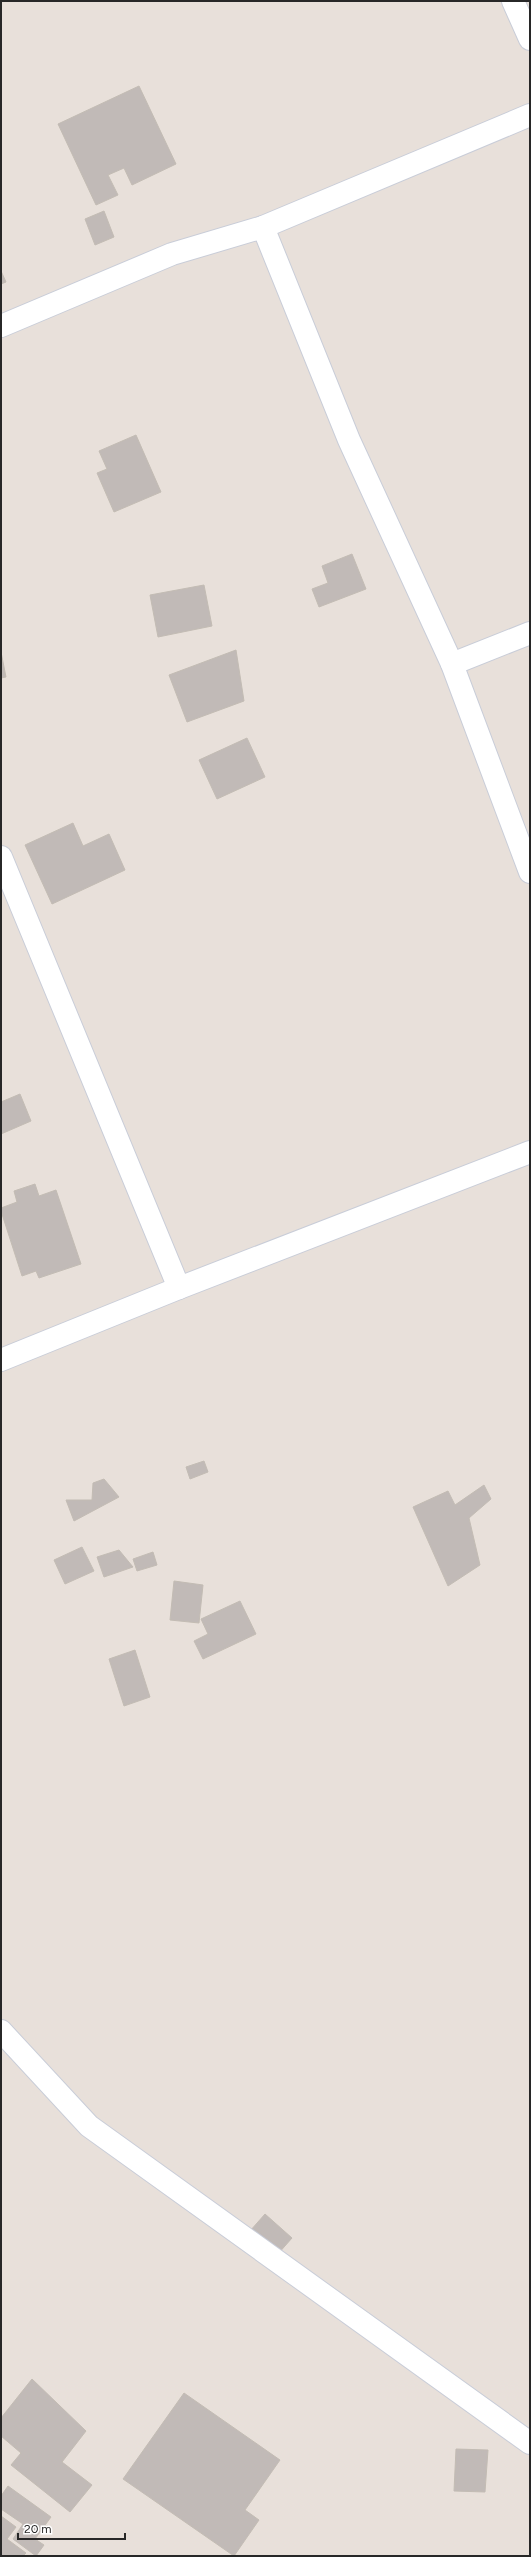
<svg xmlns="http://www.w3.org/2000/svg" width="531" height="2557" font-family="Figtree,sans-serif">
	<style>
		.building { fill: #c1bab7; stroke: #c3bcb4 }
		.lines { fill: none; stroke-linecap: round; stroke-linejoin: round }
		.street-casing { stroke: #c9cdd8; stroke-width: 24 }
		.street { stroke: #fff; stroke-width: 22 }
	</style>
	<rect width="100%" height="100%" fill="#e8e0da"/>
	<!-- building -->
	<g class="building">
		<polygon points="139,86 176,164 132,185 124,168 108,175 118,195 96,205 58,124"/>
		<polygon points="104,211 114,237 95,245 85,219"/>
		<polygon points="1,271 6,282 1,284"/>
		<polygon points="136,435 161,492 114,512 97,473 107,469 99,451"/>
		<polygon points="352,554 366,589 319,607 312,589 328,583 322,566"/>
		<polygon points="204,585 212,626 158,637 150,595"/>
		<polygon points="236,650 244,701 187,722 169,675"/>
		<polygon points="1,652 6,677 1,678"/>
		<polygon points="247,738 265,777 217,799 199,760"/>
		<polygon points="73,823 83,846 109,834 125,870 52,904 25,845"/>
		<polygon points="20,1094 31,1121 1,1134 1,1102"/>
		<polygon points="35,1184 39,1196 56,1190 81,1264 39,1278 36,1271 22,1276 1,1211 1,1208 17,1202 14,1191"/>
		<polygon points="204,1461 208,1472 190,1479 186,1467"/>
		<polygon points="104,1479 119,1497 74,1521 66,1500 92,1500 93,1483"/>
		<polygon points="484,1485 491,1499 469,1518 480,1565 448,1586 413,1507 448,1491 455,1505"/>
		<polygon points="82,1547 94,1571 65,1584 54,1560"/>
		<polygon points="119,1550 133,1567 104,1577 97,1557"/>
		<polygon points="153,1552 157,1565 137,1571 133,1559"/>
		<polygon points="174,1581 203,1585 199,1623 170,1620"/>
		<polygon points="240,1601 256,1634 203,1659 194,1641 208,1634 201,1619"/>
		<polygon points="135,1650 150,1697 124,1706 109,1659"/>
		<polygon points="265,2214 292,2238 277,2255 250,2231"/>
		<polygon points="32,2379 86,2431 62,2462 92,2485 70,2512 11,2465 21,2453 1,2436 1,2418"/>
		<polygon points="184,2393 280,2460 245,2510 259,2520 234,2556 123,2479"/>
		<polygon points="456,2449 488,2450 485,2492 454,2491"/>
		<polygon points="8,2486 51,2517 35,2539 44,2545 36,2556 13,2539 23,2524 1,2509 1,2496"/>
		<polygon points="1,2516 16,2527 7,2539 26,2553 23,2556 1,2556"/>
	</g>
	<g class="lines">
		<!-- street casing -->
		<g class="street-casing">
			<g id="street">
				<polyline points="513,1 530,39"/>
				<polyline points="263,227 349,440 452,664 530,872"/>
				<polyline points="1,326 172,254 263,227 530,115"/>
				<polyline points="452,664 530,633"/>
				<polyline points="1,857 179,1288"/>
				<polyline points="1,1360 179,1288 530,1152"/>
				<polyline points="1,2031 89,2126 530,2443"/>
			</g>
		</g>
		<!-- street -->
		<use href="#street" class="street"/>
	</g>
	<!-- border -->
	<rect width="531" height="2557" fill="none" stroke="#272727" stroke-width="4"/>
	<!-- scale -->
	<path d="M18 2533v6h107v-6" fill="none" stroke="#272727" stroke-width="2"/>
	<text x="24" y="2533" font-size="12" fill="#272727" stroke="#ffffff" stroke-width="3" paint-order="stroke">20 m</text>
</svg>
